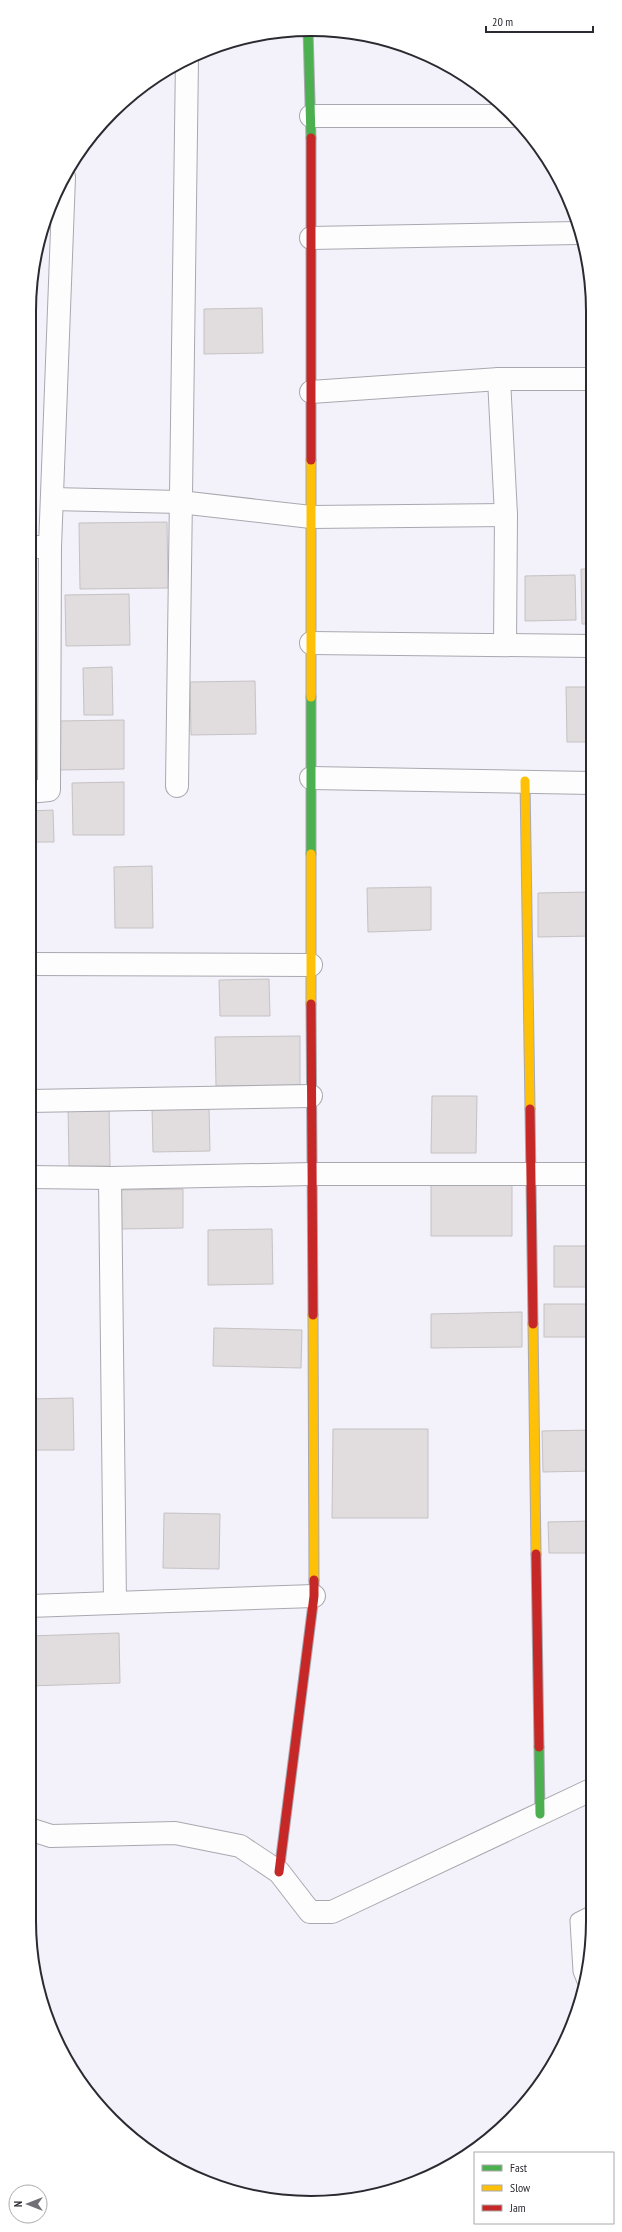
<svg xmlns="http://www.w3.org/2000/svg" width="622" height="2232" font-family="'PT Sans Narrow',sans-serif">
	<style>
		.building { fill: #e1ddde; stroke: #c6c2c4 }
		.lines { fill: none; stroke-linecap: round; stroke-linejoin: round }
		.lane-casing { stroke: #a9a8af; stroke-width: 19 }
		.street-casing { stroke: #a9a8af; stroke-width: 24 }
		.fast-casing { stroke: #a9a8af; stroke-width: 11 }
		.slow-casing { stroke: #a9a8af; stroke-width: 11 }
		.jam-casing { stroke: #a9a8af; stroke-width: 11 }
		.lane { stroke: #fdfdfe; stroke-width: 17 }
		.street { stroke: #fdfdfe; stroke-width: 22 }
		.fast { stroke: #4caf50; stroke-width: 9 }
		.slow { stroke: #ffc107; stroke-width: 9 }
		.jam { stroke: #c62828; stroke-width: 9 }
		.rim { fill: none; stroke: #2b2a31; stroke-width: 2 }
	</style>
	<rect width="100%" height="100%" fill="#f3f2fa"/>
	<!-- building -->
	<g class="building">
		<polygon points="262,308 263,353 204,354 204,309"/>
		<polygon points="167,522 168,588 80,589 79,523"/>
		<polygon points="581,569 591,569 591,624 582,624"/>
		<polygon points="575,575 576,620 525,621 525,576"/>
		<polygon points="129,594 130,645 66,646 65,595"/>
		<polygon points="112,667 113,715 84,715 83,668"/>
		<polygon points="255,681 256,734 191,735 190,682"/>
		<polygon points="566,687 591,687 591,742 567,742"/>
		<polygon points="124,720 124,769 58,770 58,721"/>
		<polygon points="124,782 124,835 73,835 72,783"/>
		<polygon points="53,810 54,842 29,842 29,811"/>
		<polygon points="152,866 153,928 115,928 114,867"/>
		<polygon points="431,887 431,930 368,932 367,888"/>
		<polygon points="592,892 592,936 538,937 538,893"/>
		<polygon points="269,979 270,1016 220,1016 219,980"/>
		<polygon points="300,1036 300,1085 216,1086 215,1037"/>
		<polygon points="432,1096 477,1096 476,1153 431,1153"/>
		<rect x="586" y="1098" width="6" height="46"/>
		<polygon points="109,1105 110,1166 69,1166 68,1106"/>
		<polygon points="209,1107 210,1151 153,1152 152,1108"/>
		<polygon points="431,1183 512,1184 512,1236 431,1236"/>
		<polygon points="183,1189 183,1228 121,1229 120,1190"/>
		<polygon points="272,1229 273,1284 208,1285 208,1230"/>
		<rect x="554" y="1246" width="38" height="41"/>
		<rect x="544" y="1304" width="48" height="33"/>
		<polygon points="522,1312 522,1347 431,1348 431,1314"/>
		<polygon points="214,1328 302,1330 301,1368 213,1366"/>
		<polygon points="73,1398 74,1450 29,1450 29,1399"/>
		<polygon points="333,1429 428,1429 428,1518 332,1518"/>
		<polygon points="592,1430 592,1471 543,1472 542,1431"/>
		<polygon points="164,1513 220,1514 219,1569 163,1568"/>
		<polygon points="592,1521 592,1553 549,1553 548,1522"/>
		<polygon points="119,1633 120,1683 29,1686 29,1636"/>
	</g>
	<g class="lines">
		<!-- lane casing -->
		<g class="lane-casing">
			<polyline id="lane" points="586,1981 582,1971 579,1921 593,1914"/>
		</g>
		<!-- street casing -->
		<g class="street-casing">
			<g id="street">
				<polyline points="311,116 512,116"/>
				<polyline points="311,238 578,233"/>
				<polyline points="499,379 506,515 505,645"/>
				<polyline points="311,392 499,379 591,379"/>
				<polyline points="52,499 180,502 311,517 506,515"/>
				<polyline points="29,547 50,547"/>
				<polyline points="311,643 591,646"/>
				<polyline points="311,778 591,783"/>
				<polyline points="177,786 187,59"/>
				<polyline points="29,792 49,790 50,547 64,177"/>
				<polyline points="29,964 311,965"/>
				<polyline points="29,1101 311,1096"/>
				<polyline points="29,1177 110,1178 312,1174 592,1174"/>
				<polyline points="110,1178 115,1603"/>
				<polyline points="29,1606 314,1596"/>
				<polyline points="29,1829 51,1836 175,1833 240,1846 279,1872 310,1912 332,1912 593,1789"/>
			</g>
		</g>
		<!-- fast casing -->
		<g class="fast-casing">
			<g id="fast">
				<polyline points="308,29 311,138"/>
				<polyline points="311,697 311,854"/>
				<polyline points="539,1747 540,1814"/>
			</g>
		</g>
		<!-- slow casing -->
		<g class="slow-casing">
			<g id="slow">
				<polyline points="311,460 311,697"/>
				<polyline points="525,781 530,1109"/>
				<polyline points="311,854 311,1004"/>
				<polyline points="313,1315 314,1580"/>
				<polyline points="533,1324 536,1554"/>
			</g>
		</g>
		<!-- jam casing -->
		<g class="jam-casing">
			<g id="jam">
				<polyline points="311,138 311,460"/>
				<polyline points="311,1004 313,1315"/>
				<polyline points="530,1109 533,1324"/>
				<polyline points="536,1554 539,1747"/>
				<polyline points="279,1872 314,1596 314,1580"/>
			</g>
		</g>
		<!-- lane -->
		<use href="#lane" class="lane"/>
		<!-- street -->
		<use href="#street" class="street"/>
		<!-- fast -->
		<use href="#fast" class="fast"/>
		<!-- slow -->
		<use href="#slow" class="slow"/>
		<!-- jam -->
		<use href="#jam" class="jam"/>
	</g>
	<!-- crop -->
	<path d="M0 0H622V2232H0ZM311 36H311A275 275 0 0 1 586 311V1921A275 275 0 0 1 311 2196H311A275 275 0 0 1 36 1921V311A275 275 0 0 1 311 36Z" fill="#fff" fill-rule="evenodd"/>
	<path class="rim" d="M311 36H311A275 275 0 0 1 586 311V1921A275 275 0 0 1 311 2196H311A275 275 0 0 1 36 1921V311A275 275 0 0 1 311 36Z"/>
	<!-- legend -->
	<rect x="474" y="2152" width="140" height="72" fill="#ffffff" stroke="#aaaaad"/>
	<rect x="482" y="2165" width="20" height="6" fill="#4caf50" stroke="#aaaaad"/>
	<text x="510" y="2172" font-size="12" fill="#2b2a31">Fast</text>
	<rect x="482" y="2185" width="20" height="6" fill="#ffc107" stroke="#aaaaad"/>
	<text x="510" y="2192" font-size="12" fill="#2b2a31">Slow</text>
	<rect x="482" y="2205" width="20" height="6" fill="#c62828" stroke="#aaaaad"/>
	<text x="510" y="2212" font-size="12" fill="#2b2a31">Jam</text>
	<!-- north arrow -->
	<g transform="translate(28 2204) rotate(270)"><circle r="19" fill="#ffffff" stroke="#aaaaad"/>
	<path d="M0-3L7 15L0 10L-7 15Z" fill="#717077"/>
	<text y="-6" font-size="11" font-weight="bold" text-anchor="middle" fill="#2b2a31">N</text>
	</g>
	<!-- scale -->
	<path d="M486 26v6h107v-6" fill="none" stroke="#2b2a31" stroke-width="2"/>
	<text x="492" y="26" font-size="12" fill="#2b2a31" stroke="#ffffff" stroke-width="3" paint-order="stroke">20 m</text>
</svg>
